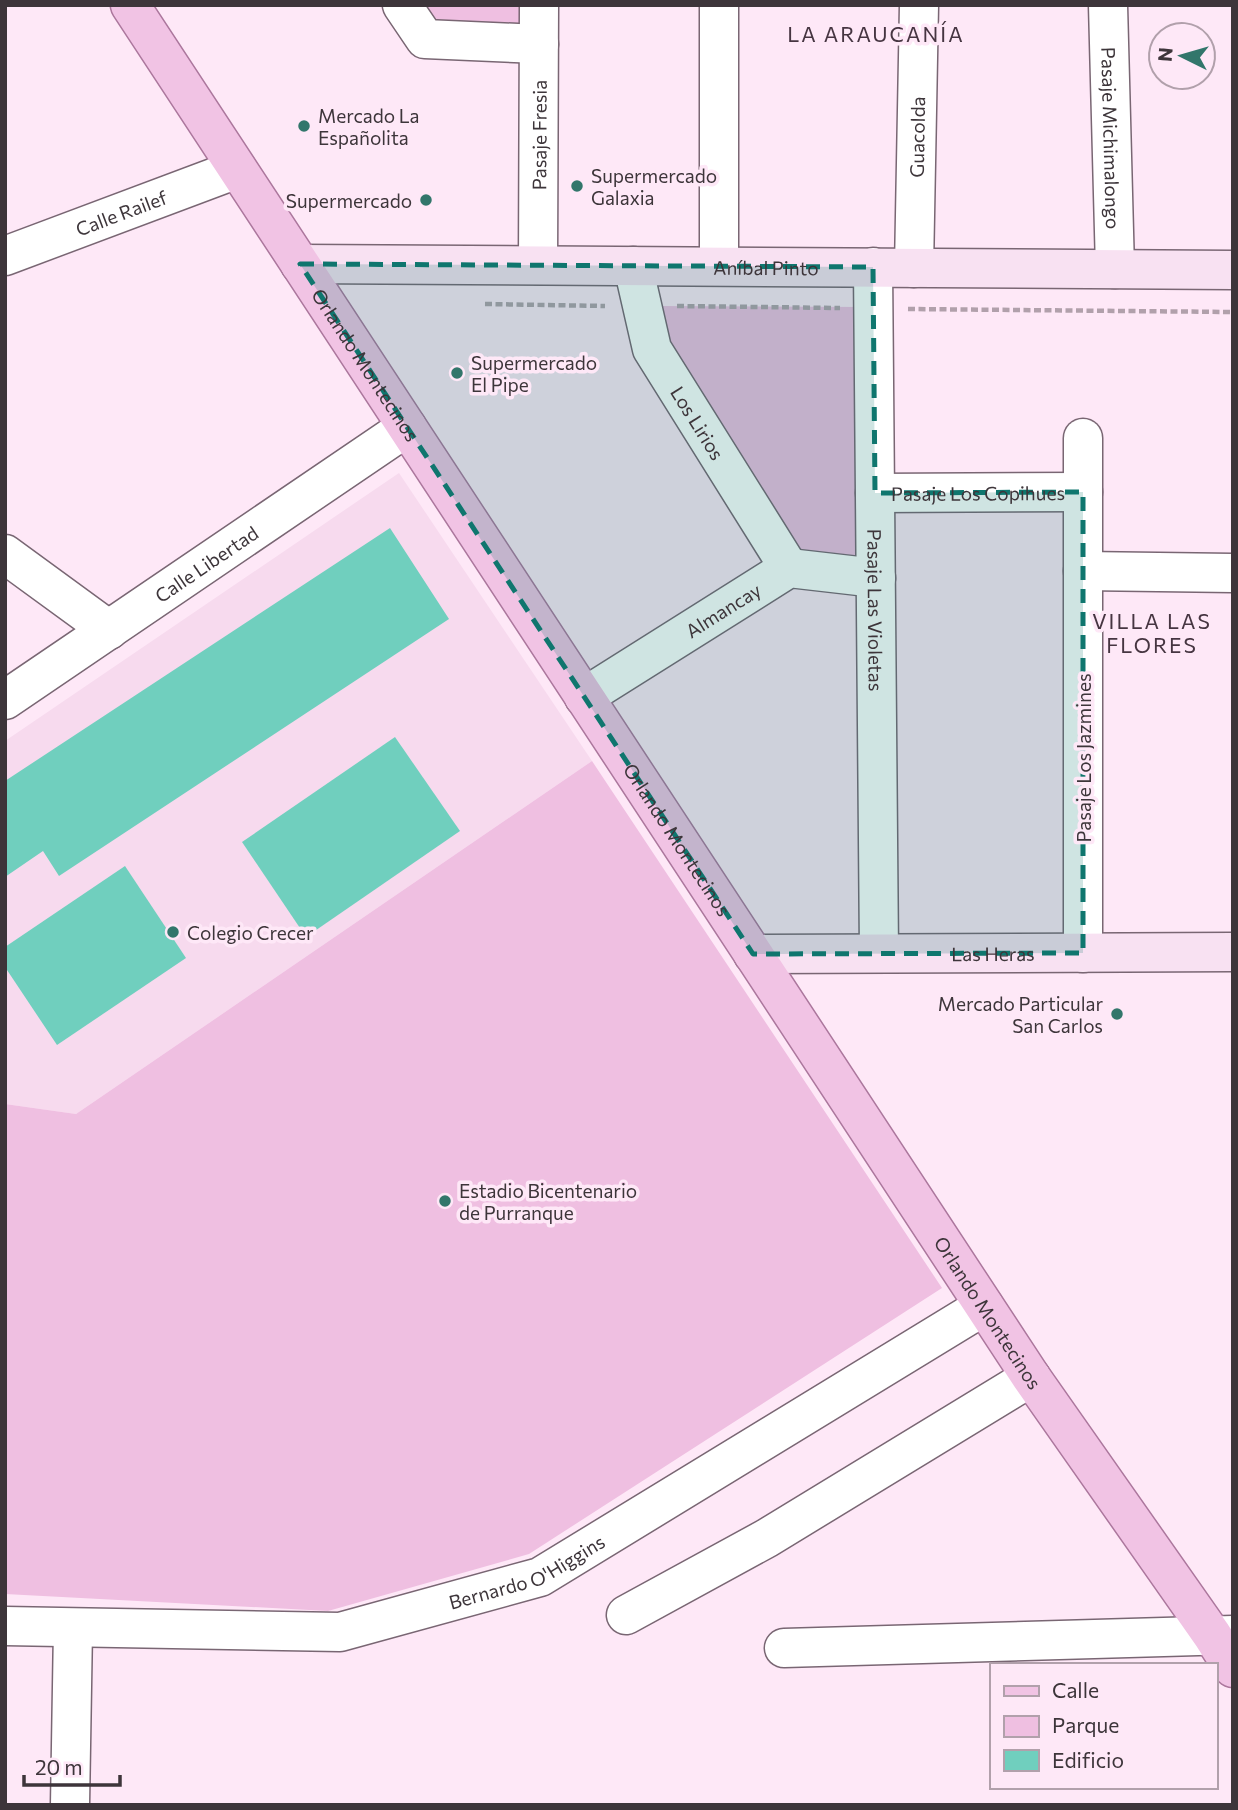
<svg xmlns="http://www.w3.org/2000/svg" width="1238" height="1810" font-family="Commissioner,sans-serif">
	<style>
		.built { fill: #f7daee }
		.green { fill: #efbfe1 }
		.building { fill: #70cfbe }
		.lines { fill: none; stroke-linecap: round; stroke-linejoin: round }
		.street-casing { stroke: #796673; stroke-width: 41 }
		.secondary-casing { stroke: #796673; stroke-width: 41 }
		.primary-casing { stroke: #ac779d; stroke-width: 41 }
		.path { stroke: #b1a0ab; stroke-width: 4.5; stroke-dasharray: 7 3.5; stroke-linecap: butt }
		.street { stroke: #fff; stroke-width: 38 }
		.secondary { stroke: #f8e1f2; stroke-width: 38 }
		.primary { stroke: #f1c3e4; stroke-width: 38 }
		.marked { fill: #0f766e; fill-opacity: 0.2; stroke: #0f766e; stroke-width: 5; stroke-dasharray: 14 9; stroke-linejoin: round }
		.poi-dot { fill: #32766b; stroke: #fee8f7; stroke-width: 2.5 }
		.labels { text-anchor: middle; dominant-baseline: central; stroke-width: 7; stroke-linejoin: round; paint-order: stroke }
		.poi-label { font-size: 19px; fill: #3d353a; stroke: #fee8f7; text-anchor: start }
		.street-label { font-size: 19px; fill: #3d353a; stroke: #fee8f7 }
		.neighbourhood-label { font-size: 21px; letter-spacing: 2px; fill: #463541; stroke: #fee8f7 }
	</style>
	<rect width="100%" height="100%" fill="#fee8f7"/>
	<!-- built -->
	<polygon class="built" points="399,473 592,761 76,1114 5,1104 5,741"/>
	<!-- green -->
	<g class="green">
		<polygon points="417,5 527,5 527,30 431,28"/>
		<polygon points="657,306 867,307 861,557 796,551 664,342"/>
		<polygon points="592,761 942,1288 529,1554 328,1611 5,1594 5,1104 76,1114"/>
	</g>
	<!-- building -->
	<g class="building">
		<polygon points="390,528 449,619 59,876 43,851 5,877 5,781"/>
		<polygon points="395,737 460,831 306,937 242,842"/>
		<polygon points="125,866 186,958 57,1045 5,967 5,947"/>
	</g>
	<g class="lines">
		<!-- street casing -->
		<g class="street-casing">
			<g id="street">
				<polyline points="402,5 425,39 539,44"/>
				<polyline points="719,5 719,266"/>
				<path id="s1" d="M1108 5 1115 269"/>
				<path id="s2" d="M5 256 237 169"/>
				<path id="s3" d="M538 265 539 5"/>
				<path id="s4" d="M633 266 652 349 789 568"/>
				<path id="s5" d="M873 267 879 953"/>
				<path id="s6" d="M914 268 919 5"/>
				<path id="s7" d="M875 493 1083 492"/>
				<polyline points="5,554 109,630"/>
				<polyline points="1083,571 1233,573"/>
				<path id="s8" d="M584 697 789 568 876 578"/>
				<path id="s9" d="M5 700 407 427"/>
				<polyline points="1083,953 1083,438"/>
				<polyline points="626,1615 767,1538 1031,1377"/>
				<path id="s10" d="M5 1626 340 1632 540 1577 984 1306"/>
				<polyline points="784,1648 1233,1635"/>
				<polyline points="70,1805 73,1628"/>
			</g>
		</g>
		<!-- secondary casing -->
		<g class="secondary-casing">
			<g id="secondary">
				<path id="s11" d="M300 264 1233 270"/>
				<path id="s12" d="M753 954 1233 952"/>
			</g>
		</g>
		<!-- primary casing -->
		<g class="primary-casing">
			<g id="primary">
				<path id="s13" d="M130 5 1031 1377 1212 1635 1233 1668"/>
			</g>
		</g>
		<!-- path -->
		<g class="path">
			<polyline points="485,304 605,306"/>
			<polyline points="677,306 840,308"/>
			<polyline points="908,309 1233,312"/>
		</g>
		<!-- street -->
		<use href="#street" class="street"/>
		<!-- secondary -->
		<use href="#secondary" class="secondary"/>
		<!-- primary -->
		<use href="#primary" class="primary"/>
	</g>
	<!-- marked area -->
	<path class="marked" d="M300 264 873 267 875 493 1083 492V953L753 954Z"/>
	<!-- markers -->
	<g class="poi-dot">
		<circle cx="304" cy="126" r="7"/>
		<circle cx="577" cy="186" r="7"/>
		<circle cx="426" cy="200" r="7"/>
		<circle cx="457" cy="373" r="7"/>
		<circle cx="173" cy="932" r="7"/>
		<circle cx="1117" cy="1014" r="7"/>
		<circle cx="445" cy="1201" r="7"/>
	</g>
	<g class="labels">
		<!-- poi labels -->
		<g class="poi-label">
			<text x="318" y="115">Mercado La<tspan x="318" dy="22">Españolita</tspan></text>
			<text x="591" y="175">Supermercado<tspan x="591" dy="22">Galaxia</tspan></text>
			<text x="412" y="200" text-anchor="end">Supermercado</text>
			<text x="471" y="362">Supermercado<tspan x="471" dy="22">El Pipe</tspan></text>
			<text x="187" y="932">Colegio Crecer</text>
			<text x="1103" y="1003" text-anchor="end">Mercado Particular<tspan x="1103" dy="22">San Carlos</tspan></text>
			<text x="459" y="1190">Estadio Bicentenario<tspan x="459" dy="22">de Purranque</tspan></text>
		</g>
		<!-- street labels -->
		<g class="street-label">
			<text stroke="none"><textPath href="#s3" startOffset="130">Pasaje Fresia</textPath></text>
			<text stroke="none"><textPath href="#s6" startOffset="131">Guacolda</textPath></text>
			<text stroke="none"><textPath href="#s1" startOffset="133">Pasaje Michimalongo</textPath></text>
			<text stroke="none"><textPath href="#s2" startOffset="124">Calle Railef</textPath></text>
			<text stroke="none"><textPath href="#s11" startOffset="466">Aníbal Pinto</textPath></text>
			<text stroke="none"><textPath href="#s13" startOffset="430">Orlando Montecinos</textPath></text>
			<text stroke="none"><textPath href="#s4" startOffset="172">Los Lirios</textPath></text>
			<text stroke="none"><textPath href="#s7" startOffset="103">Pasaje Los Copihues</textPath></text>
			<text stroke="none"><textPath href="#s9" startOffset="243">Calle Libertad</textPath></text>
			<text stroke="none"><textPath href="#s8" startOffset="164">Almancay</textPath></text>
			<text stroke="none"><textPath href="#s5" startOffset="343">Pasaje Las Violetas</textPath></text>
			<text transform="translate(1083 758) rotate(-90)">Pasaje Los Jazmines</text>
			<text stroke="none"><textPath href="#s13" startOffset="998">Orlando Montecinos</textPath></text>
			<text stroke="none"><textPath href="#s12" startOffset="240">Las Heras</textPath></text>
			<text stroke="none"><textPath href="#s13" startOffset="1564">Orlando Montecinos</textPath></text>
			<text stroke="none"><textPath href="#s10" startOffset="532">Bernardo O'Higgins</textPath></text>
		</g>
		<!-- neighbourhood labels -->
		<g class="neighbourhood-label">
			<text x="876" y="33">LA ARAUCANÍA</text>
			<text x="1152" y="620">VILLA LAS<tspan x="1152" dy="24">FLORES</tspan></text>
		</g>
	</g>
	<!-- border -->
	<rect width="1238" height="1810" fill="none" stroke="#3d353a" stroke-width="14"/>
	<!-- legend -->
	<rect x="990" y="1663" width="228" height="126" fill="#fee8f7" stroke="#b1a0ab" stroke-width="2"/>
	<rect x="1004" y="1686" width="35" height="10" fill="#f1c3e4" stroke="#b1a0ab" stroke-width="2"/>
	<text x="1052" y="1698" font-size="21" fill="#3d353a">Calle</text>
	<rect x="1004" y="1716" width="35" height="21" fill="#efbfe1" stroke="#b1a0ab" stroke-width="2"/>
	<text x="1052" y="1733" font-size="21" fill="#3d353a">Parque</text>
	<rect x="1004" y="1750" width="35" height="21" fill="#70cfbe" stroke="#b1a0ab" stroke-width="2"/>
	<text x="1052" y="1768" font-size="21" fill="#3d353a">Edificio</text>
	<!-- north arrow -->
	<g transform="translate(1182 56) rotate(275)"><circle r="33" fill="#fee8f7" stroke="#b1a0ab" stroke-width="2"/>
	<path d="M0-5L12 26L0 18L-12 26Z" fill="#32766b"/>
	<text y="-10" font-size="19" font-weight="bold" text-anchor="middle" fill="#3d353a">N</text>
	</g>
	<!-- scale -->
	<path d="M24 1775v10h96v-10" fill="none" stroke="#3d353a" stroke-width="3.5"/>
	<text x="35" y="1775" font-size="21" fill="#3d353a" stroke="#fee8f7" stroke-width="5" paint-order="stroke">20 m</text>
</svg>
